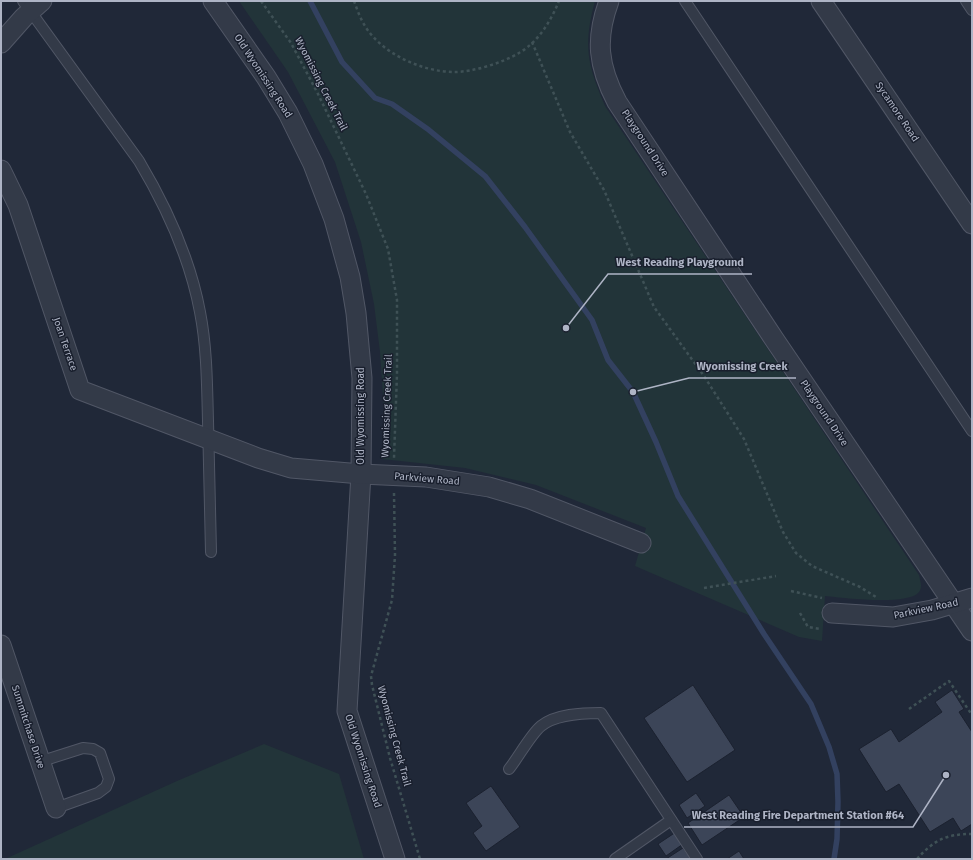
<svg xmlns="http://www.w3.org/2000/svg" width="973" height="860" font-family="'Fira Sans',sans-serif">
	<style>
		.green { fill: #223439 }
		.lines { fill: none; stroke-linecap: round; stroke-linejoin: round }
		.stream { stroke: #334160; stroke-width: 5.5 }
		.building { fill: #3c4558; stroke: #1b212f }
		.lane-casing { stroke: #515766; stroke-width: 12 }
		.street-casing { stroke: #515766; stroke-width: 21 }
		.path { stroke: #3f5156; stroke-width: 2.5; stroke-dasharray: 3 3; stroke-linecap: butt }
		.lane { stroke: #333a48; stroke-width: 10 }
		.street { stroke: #333a48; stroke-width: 19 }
		.labels { text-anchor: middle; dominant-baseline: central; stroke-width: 3; stroke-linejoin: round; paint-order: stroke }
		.street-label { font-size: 10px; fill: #aeb4c5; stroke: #191f2d }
		.leader { fill: none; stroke: #aeb4c5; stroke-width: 1.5 }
		.callout-dot { fill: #aeb4c5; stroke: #191f2d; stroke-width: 1.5 }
		.callout-label { font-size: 11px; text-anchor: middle; font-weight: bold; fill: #aeb4c5; stroke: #191f2d; stroke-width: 3; stroke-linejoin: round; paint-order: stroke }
	</style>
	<rect width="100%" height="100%" fill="#202838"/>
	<!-- green -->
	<g class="green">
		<path d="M239 1H595C583 46 587 64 605 106L919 575C920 580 923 587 919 592 908 606 843 598 825 596L822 641 799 637 635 566 646 528 536 485 465 468 382 459 384 410 380 352 374 304 361 242 335 162 288 72Z"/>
		<polygon points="264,744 339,774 364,859 5,859 177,781"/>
	</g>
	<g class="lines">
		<!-- stream -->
		<polyline class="stream" points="310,1 342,62 375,98 392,104 429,130 485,176 525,227 592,320 608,360 633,392 656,442 678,496 764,634 811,704 829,747 837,774 838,802 837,839 834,859"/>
	</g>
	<!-- building -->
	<g class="building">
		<polygon points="693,685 735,750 687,782 644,718"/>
		<polygon points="952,690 964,709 959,712 972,732 972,824 961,831 953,818 930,832 899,784 886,792 859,749 891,729 899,742 942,712 935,702"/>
		<polygon points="491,786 520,827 486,851 473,833 482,826 466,803"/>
		<polygon points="696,793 705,806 687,818 679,805"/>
		<polygon points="729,795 744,817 702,845 688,823"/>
		<polygon points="676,832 683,844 666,856 658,844"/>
		<polygon points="683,848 691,859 666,859"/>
		<polygon points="739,851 744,859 727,859"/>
	</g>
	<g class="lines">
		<!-- lane casing -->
		<g class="lane-casing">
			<g id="lane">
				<path d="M23 1 139 161C167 208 190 258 200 312 207 348 207 385 208 421 209 465 210 508 211 552"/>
				<polyline points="685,1 972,431"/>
				<polyline points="966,1 972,10"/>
				<polyline points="39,762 83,748 93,749 100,753 109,779 106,787 98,793 56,808"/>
				<path d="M509 769C518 758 531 734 541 726 556 714 582 713 601 713L697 859"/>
				<polyline points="615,859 671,820"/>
			</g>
		</g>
		<!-- street casing -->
		<g class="street-casing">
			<g id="street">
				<polyline points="213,1 266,77 288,113 313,164 334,219 350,277 356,313 362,378 361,474 347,711 395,859"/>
				<path d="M609 1C595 39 598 66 617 102L774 339 972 631"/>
				<polyline points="821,1 972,224"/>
				<polyline points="1,43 24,17 42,1"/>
				<polyline points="1,170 18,205 80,390 258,458 291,468 361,474 426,477 489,487 530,499 641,543"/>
				<polyline points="832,613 893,617 932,610 972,598"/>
				<polyline points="1,645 56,808"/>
			</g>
		</g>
		<!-- path -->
		<g class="path">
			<polyline points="261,1 291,43 318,94 366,194 388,249 397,300 397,374 394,458"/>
			<path d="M354 1C357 9 360 18 365 26 382 54 423 72 454 72 473 72 502 63 519 53 538 42 551 21 559 1"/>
			<polyline points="532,42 570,132 604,190 654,307 704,376 744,439 783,532 796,553 812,566 860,587 876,597"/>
			<polyline points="394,493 395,555 392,600 371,676 372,685 390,758 420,859"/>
			<polyline points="704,588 776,576"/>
			<polyline points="791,591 822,598"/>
			<polyline points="800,613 808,627 820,629"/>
			<polyline points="909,709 949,681 972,715"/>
			<path d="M917 859C934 840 946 834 972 834"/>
		</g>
		<!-- lane -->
		<use href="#lane" class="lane"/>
		<!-- street -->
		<use href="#street" class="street"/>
	</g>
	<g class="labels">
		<!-- street labels -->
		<g class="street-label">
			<text transform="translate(263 76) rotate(57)">Old Wyomissing Road</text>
			<text transform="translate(321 84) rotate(63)">Wyomissing Creek Trail</text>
			<text transform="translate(897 112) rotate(56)">Sycamore Road</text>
			<text transform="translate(645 143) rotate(57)">Playground Drive</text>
			<text transform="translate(65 344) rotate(71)">Joan Terrace</text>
			<text transform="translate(387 406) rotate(-88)">Wyomissing Creek Trail</text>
			<text transform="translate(824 413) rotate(56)">Playground Drive</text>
			<text transform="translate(361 416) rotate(-90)">Old Wyomissing Road</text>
			<text transform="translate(427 479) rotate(5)">Parkview Road</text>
			<text transform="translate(926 609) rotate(-12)">Parkview Road</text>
			<text transform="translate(28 727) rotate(72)">Summitchase Drive</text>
			<text transform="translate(394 736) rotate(75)">Wyomissing Creek Trail</text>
			<text transform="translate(363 761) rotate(72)">Old Wyomissing Road</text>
		</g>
	</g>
	<!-- callouts -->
	<path class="leader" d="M566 328L608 274H752M633 392L689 378H796M946 775L913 827H684"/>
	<g class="callout-dot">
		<circle cx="566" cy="328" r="4"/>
		<circle cx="633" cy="392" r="4"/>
		<circle cx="946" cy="775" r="4"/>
	</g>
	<g class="callout-label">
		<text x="680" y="266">West Reading Playground</text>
		<text x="742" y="370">Wyomissing Creek</text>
		<text x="798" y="819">West Reading Fire Department Station #64</text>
	</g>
	<!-- border -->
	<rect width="973" height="860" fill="none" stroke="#aeb4c5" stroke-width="4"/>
</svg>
